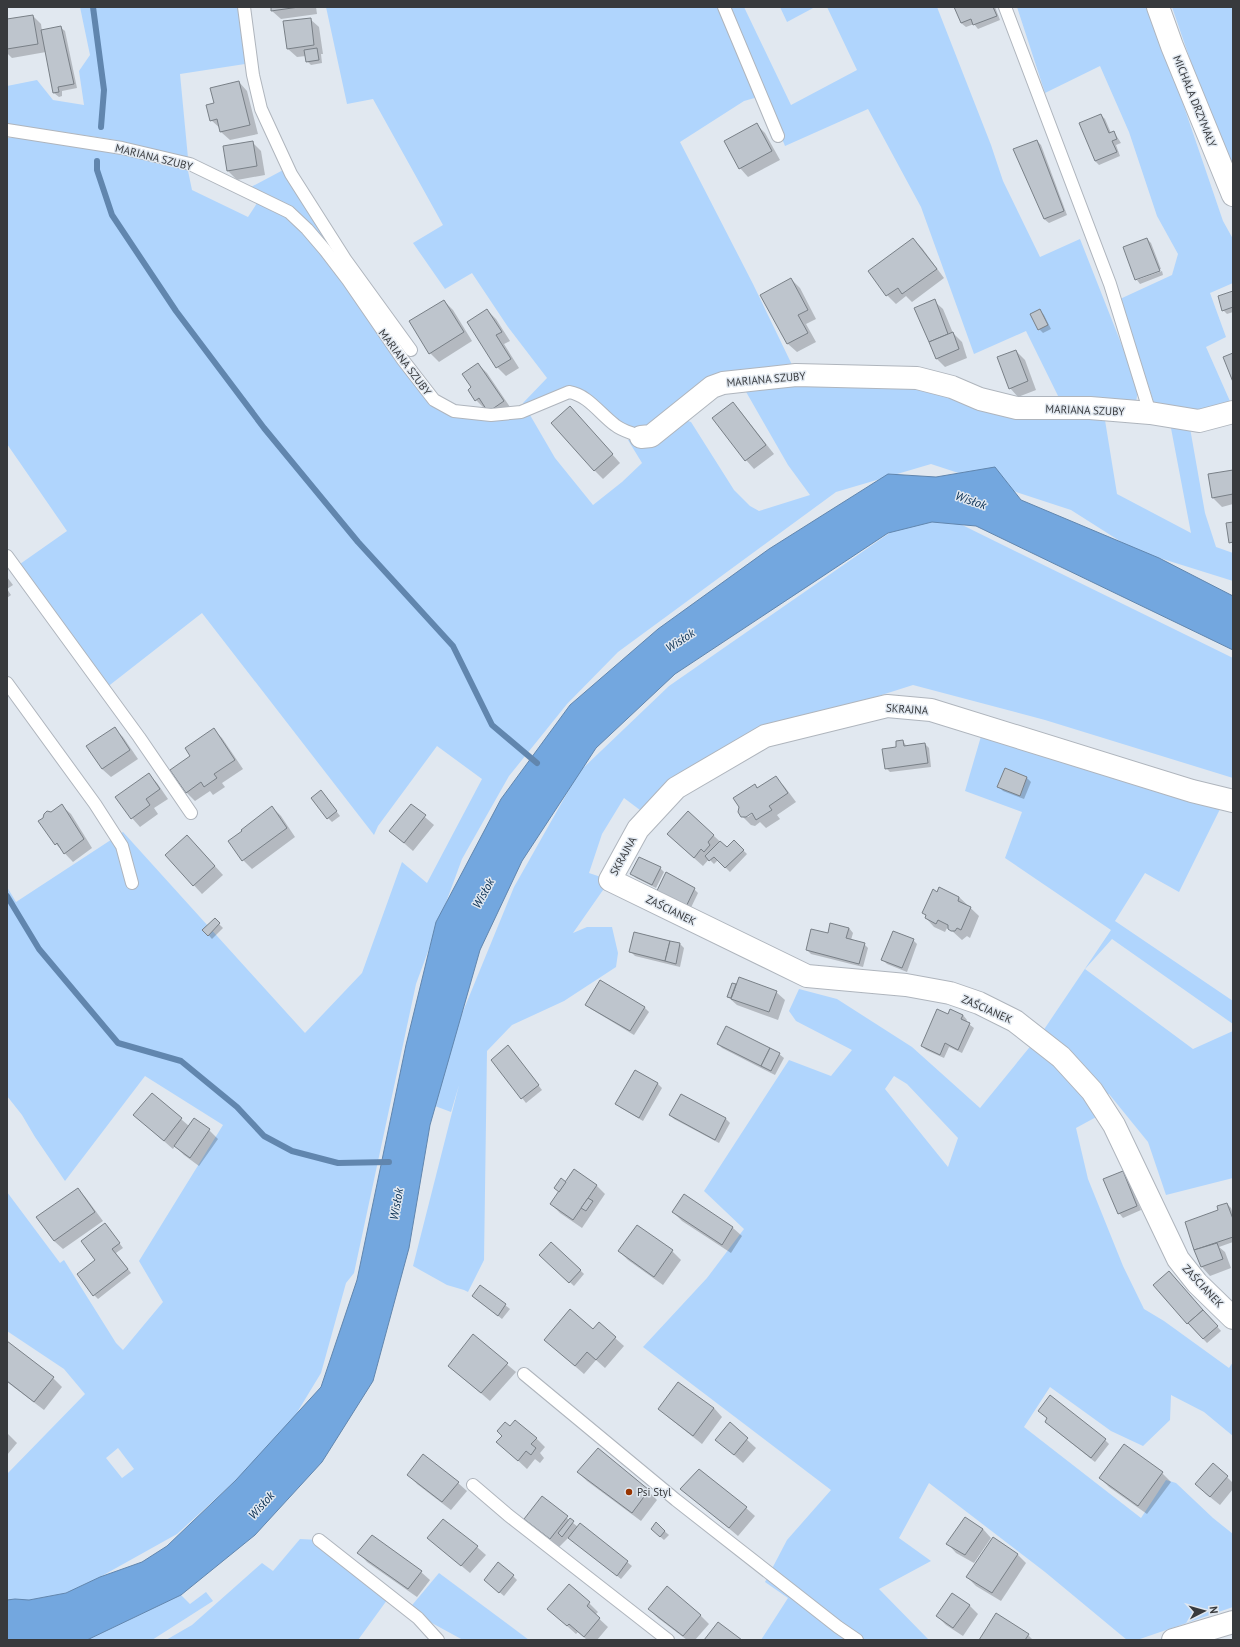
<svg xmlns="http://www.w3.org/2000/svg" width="1240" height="1647" font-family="'PT Sans',sans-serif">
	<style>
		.green { fill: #b0d5fd; fill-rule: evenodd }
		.water { fill: #73a7df; stroke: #6186ae }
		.shadow { fill: #0003; fill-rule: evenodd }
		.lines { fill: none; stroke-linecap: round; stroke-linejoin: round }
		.stream { stroke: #6186ae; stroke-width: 6 }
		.building { fill: #bec5cd; stroke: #798087 }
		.lane-casing { stroke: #afb5bd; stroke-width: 14 }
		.street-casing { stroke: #afb5bd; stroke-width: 24 }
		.lane { stroke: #fff; stroke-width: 12 }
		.street { stroke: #fff; stroke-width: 22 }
		.poi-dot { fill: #983400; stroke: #e1e8f0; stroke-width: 1.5 }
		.labels { text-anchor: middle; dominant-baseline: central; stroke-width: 3; stroke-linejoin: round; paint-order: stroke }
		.street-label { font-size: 11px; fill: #383a3d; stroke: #e1e8f0 }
		.poi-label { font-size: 11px; fill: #383a3d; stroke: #e1e8f0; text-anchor: start }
		.water-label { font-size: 12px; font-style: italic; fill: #082e52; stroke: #e1e8f0 }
	</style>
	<rect width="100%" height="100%" fill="#e1e8f0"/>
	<!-- green -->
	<g class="green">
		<polygon points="80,7 239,7 245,64 180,74 188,158 116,140 56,131 7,125 7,86 37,80 53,100 84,105 79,71 90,55"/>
		<polygon points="326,7 723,7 758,97 744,101 680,142 753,284 795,371 738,377 649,433 617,423 579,391 523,409 523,403 547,378 508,327 472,273 445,289 413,243 443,225 373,99 347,104"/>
		<path d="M728 7H744L791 105 857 70 827 7H937L991 145 1003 181 1040 257 1080 239 1132 371C1135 382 1140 392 1135 404H1062L1026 331 974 354 921 207 868 109 785 146Z"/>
		<polygon points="780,7 815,7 787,22"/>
		<polygon points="1017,7 1150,7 1223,221 1233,239 1233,283 1210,293 1226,337 1206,347 1233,408 1215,412 1155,406 1120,299 1172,275 1178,254 1157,216 1129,132 1100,66 1045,93"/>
		<polygon points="1172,7 1233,7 1233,177 1207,109"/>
		<path d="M32 137 187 166 192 190 248 217 259 200 285 213 305 231 450 414 530 415 555 458 593 505 622 482 642 463 628 440 655 437 682 419 691 422 734 490 750 506 759 511 810 495 788 465 741 383 873 381 1104 414 1117 494 1191 533 1170 423 1190 428 1205 513 1216 547 1233 553V581L1134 550 1071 510 931 464 836 492 618 652 567 704 509 776 462 859 416 984 354 1273 346 1283 321 1373 281 1439 177 1534 100 1577 66 1593 29 1600 15 1599 7 1600V1474L85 1394 64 1369 7 1331V1192L60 1263 64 1260 116 1343 123 1350 163 1302 139 1261 223 1125 145 1076 65 1181 35 1137 22 1115 7 1096V887L16 902 123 832 305 1033 362 973 402 862 427 883 482 779 437 746 378 826 374 835 202 613 106 688 20 564 67 531 7 444V138ZM118 1448 134 1469 122 1478 106 1458Z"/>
		<polygon points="285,169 344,263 251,187"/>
		<polygon points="948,518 1233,658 1233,778 1045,720 913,685 765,732 644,813 624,798 602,834 589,873 610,880 573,933 587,927 612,927 618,953 616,967 564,1001 512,1025 487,1051 484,1260 468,1292 464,1290 447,1285 413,1266 459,1085 451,1112 435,1106 448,1048 514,887 579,772 669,686 901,525"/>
		<polygon points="982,733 1223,803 1179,892 1145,873 1115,921 1233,1001 1233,1024 1112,939 1085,969 1193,1049 1233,1031 1233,1178 1166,1195 1148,1142 1109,1094 1105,1095 1043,1031 1111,930 1005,858 1022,812 965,791"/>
		<path d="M799 989 837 999 912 1047 980 1108 1033 1043 1057 1060 1098 1116 1076 1128 1088 1179 1123 1266 1144 1309 1164 1321 1229 1368 1233 1362V1436L1204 1412 1171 1395 1170 1420 1143 1446 1111 1431 1050 1387 1024 1427 1141 1518 1166 1480 1176 1483 1213 1518 1233 1534V1607L1137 1640H1127L1045 1572 929 1483 899 1538 931 1561 879 1589 929 1640H761L788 1598 765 1582 787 1540 831 1490 643 1347 707 1278 744 1229 704 1191 789 1060 831 1076 852 1050 796 1021 789 1011ZM894 1076 907 1084 958 1138 948 1167 885 1089Z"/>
		<polygon points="300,1539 319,1540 390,1596 358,1640 166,1640 192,1625 262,1563 273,1571"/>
		<polygon points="439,1573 529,1640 463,1640 408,1610"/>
		<polygon points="206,1592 213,1601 152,1640 87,1640 181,1595 190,1604"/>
	</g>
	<!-- water -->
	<polygon class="water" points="995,467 1021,500 1159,558 1233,596 1233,650 976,526 932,522 888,533 675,674 596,748 522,861 480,950 430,1125 409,1248 373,1381 322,1462 255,1535 181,1595 87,1640 7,1640 7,1600 15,1599 29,1600 66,1593 100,1577 142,1562 167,1546 236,1480 321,1387 357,1280 406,1045 436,922 501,799 570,705 658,629 769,549 888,474 936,477"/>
	<!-- shadow -->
	<g class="shadow">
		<polygon points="272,7 316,7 317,14 281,19 272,11"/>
		<polygon points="955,7 995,7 1000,20 978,29 974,24 966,27 961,23"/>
		<polygon points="33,16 41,24 42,31 60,27 65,31 77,88 62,91 62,96 59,97 54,93 46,52 12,58 7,53 7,20"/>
		<polygon points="310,19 319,27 323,54 321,54 322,63 311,65 307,61 306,56 297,57 288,49"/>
		<polygon points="239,82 247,91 258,134 230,140 221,132 221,129 211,120 215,104"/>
		<polygon points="1101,115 1105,119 1111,133 1114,132 1121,143 1116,145 1120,156 1099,165 1095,161"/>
		<polygon points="756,124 765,133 780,160 748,177 740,168"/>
		<polygon points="1037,141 1041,145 1067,215 1049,223 1044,219"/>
		<polygon points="252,142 261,151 265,175 237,180 228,171 224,147"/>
		<polygon points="913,239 922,248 944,278 912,302 906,296 896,304 887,295 869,271"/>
		<polygon points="1147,239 1151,243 1161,269 1137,278 1137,280 1136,280"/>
		<polygon points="1162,271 1163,275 1140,284 1137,280"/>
		<polygon points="791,279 800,288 816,319 806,324 816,342 797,352 788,344 762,296"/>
		<polygon points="1233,292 1233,312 1227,314 1223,310"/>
		<polygon points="444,301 453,310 472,341 439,362 430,353"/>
		<polygon points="934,301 943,309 953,333 962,342 967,358 945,367 937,359 916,308"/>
		<polygon points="487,310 496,319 510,341 504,344 519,368 506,376 497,367"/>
		<polygon points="1040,310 1044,315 1051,329 1043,333 1039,329"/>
		<polygon points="1016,351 1025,360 1036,390 1018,397 1010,388"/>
		<polygon points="478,364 487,373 512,410 485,409 476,400 469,390 473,388"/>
		<polygon points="733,403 741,412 774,454 754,469 746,460"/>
		<polygon points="570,407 620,463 603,479 594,470"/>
		<polygon points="1233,471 1233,504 1222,507 1213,498"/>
		<polygon points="7,577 13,585 7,589 11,595 7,598"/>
		<polygon points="114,728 123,737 138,759 111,777 102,769"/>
		<polygon points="214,730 222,738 243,769 222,783 225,787 213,795 210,791 195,801 186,792 191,756"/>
		<polygon points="903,741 907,747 925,744 929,748 931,767 890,772 886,768"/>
		<polygon points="1005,770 1027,778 1031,782 1024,799 1003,791 999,787"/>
		<polygon points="149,775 157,783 168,799 154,808 158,814 140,827 132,818"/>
		<path d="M775 778 784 786 796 802 777 815 780 819 766 828 760 822 755 826 751 825 742 816 740 807 755 785 758 789ZM755 810 756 811 748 817 746 816Z"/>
		<polygon points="325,796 340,816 332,822 328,818"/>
		<polygon points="411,805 434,825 413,851 390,831"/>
		<polygon points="62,806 71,814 92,848 73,862 56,844 51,813"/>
		<polygon points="272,807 281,816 295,837 252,869 243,860"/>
		<polygon points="688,812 727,848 734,841 747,854 730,872 718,860 714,864 709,859 703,866 677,843"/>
		<polygon points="196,845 223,875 202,894 167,856"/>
		<polygon points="660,868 664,872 656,888 636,878 632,874"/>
		<polygon points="939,888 959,897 979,916 970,938 967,936 962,940 951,930 947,928 945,932 934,927 926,918 927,916 923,913"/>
		<polygon points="694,889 698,893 687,916 658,902"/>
		<polygon points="215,920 223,928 212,939 204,930"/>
		<polygon points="849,928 853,933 851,940 864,944 868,948 863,967 811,954 807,950 829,934"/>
		<polygon points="635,933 680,944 684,948 680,967 635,956 631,952"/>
		<polygon points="913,940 917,944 907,972 887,964 883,960"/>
		<polygon points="600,982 645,1008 649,1012 634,1035 591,1009 586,1005"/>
		<polygon points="732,984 776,992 785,1000 778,1020 737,1005 728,997"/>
		<polygon points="951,1010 963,1015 967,1020 966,1022 974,1028 962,1053 949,1047 944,1058 926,1050 922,1046 948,1016"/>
		<polygon points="718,1044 779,1054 784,1058 775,1075 722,1048"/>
		<polygon points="512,1050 542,1090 526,1103 492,1060"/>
		<polygon points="635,1071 658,1084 662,1088 643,1121 621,1108 617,1104"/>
		<polygon points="152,1094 189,1126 194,1120 209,1130 218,1139 199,1166 184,1155 175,1146 173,1149 134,1115"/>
		<polygon points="681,1095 726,1119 730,1123 719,1143 674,1119 670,1115"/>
		<polygon points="575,1170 597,1186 605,1194 582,1228 560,1213 551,1204"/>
		<polygon points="1123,1172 1127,1176 1141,1210 1123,1218 1119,1213"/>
		<polygon points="78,1189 86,1198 103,1221 63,1249 54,1241"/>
		<polygon points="684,1196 733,1228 742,1236 731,1253 682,1221 673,1212"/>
		<polygon points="1227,1204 1231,1208 1233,1214 1233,1242 1219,1247 1225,1252 1231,1268 1210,1276 1202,1267 1195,1249 1220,1211"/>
		<polygon points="638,1226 672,1251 681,1260 663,1285 628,1260 619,1251"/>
		<polygon points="109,1229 123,1248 116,1253 131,1273 98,1299 94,1295 97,1260"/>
		<polygon points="545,1259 580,1270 584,1274 574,1286"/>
		<polygon points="1155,1285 1211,1319 1221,1331 1207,1343 1188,1323"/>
		<polygon points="481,1286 510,1309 502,1319 473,1296"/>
		<polygon points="593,1330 615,1338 624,1346 605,1368 596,1360 584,1374 554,1348"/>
		<polygon points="473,1336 516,1372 490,1401 449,1366"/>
		<polygon points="7,1343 53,1378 62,1387 44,1410 7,1382"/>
		<polygon points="714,1408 722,1417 702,1444 668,1417 660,1409"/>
		<polygon points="1048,1419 1105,1440 1109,1444 1095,1462 1050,1426"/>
		<polygon points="730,1424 756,1448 743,1463 717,1440"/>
		<polygon points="510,1428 536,1438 545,1447 540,1453 544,1458 540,1463 535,1459 527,1469 498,1442"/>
		<polygon points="7,1433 17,1443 7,1455"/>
		<polygon points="1124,1445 1162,1473 1171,1482 1147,1514 1109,1487 1100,1478"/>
		<polygon points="578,1472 648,1491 657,1500 641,1521 587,1481"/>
		<polygon points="409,1475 458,1483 467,1491 451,1510 417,1484"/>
		<polygon points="1227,1477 1233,1483 1233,1489 1220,1505 1205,1493"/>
		<polygon points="682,1489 746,1508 755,1516 738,1536"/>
		<polygon points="542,1498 578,1527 580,1524 632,1566 621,1579 569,1537 559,1547 526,1519"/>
		<polygon points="656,1524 669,1535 664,1540 656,1533"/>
		<polygon points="983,1529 991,1538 974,1563 956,1553 948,1544"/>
		<polygon points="428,1538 477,1547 486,1555 470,1573"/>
		<polygon points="993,1539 1018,1555 1026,1563 1001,1601 976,1586 967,1577"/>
		<polygon points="359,1553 421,1572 430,1580 417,1597 367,1562"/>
		<polygon points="513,1576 517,1580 504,1596 485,1580"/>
		<polygon points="589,1603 598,1612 595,1615 608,1627 597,1640 587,1640 578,1632 576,1634 557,1617"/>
		<polygon points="969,1605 978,1614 963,1636 946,1625 937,1616"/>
		<polygon points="649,1609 700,1615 709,1624 695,1640 687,1640 658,1618"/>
		<polygon points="1028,1635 1033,1640 980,1640"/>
	</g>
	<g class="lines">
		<!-- stream -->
		<g class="stream">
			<polyline points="93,7 104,90 101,127"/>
			<polyline points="97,161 97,170 112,215 176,311 264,428 358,542 453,646 492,725 537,763"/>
			<polyline points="7,896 39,949 118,1043 181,1061 237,1107 264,1136 292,1151 338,1163 389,1162"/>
		</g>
	</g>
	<!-- building -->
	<g class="building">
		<polygon points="271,7 299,7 271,11"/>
		<polygon points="954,7 993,7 997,16 973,25 971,19 961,23"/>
		<polygon points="33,15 38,44 7,49 7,19"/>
		<polygon points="311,18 314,45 287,49 283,21"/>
		<polygon points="61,26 74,84 58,87 59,92 53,93 41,30"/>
		<polygon points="317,48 319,60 306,62 304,50"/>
		<polygon points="239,81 250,125 220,132 217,119 210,121 206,105 214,103 210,88"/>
		<polygon points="1101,114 1109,133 1114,131 1117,139 1112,141 1117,152 1095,161 1079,123"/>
		<polygon points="757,123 772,151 739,169 724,141"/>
		<polygon points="1037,140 1064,211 1044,219 1013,149"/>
		<polygon points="253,141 257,166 227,171 223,146"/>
		<polygon points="913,238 937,269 902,294 898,288 886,296 868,271"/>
		<polygon points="1147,238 1160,271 1135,280 1123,247"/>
		<polygon points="791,278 808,310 798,315 808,333 787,344 760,295"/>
		<polygon points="1233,291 1233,307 1222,311 1218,296"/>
		<polygon points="935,299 948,334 929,342 914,308"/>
		<polygon points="444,300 464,332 429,354 409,321"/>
		<polygon points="487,309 502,332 496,335 511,359 496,368 467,322"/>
		<polygon points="1040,309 1048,325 1038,330 1030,314"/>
		<polygon points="953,332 959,349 936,359 929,342"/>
		<polygon points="1016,350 1028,381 1009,389 997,357"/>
		<polygon points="1233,353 1233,382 1223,357"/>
		<polygon points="478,363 504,401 488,412 479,398 475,401 468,390 471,387 462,374"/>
		<polygon points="733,402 766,445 745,461 712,418"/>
		<polygon points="570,406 613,454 594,471 551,423"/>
		<polygon points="1233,470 1233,494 1212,498 1208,474"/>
		<polygon points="1233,522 1233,542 1229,543 1226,523"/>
		<polygon points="115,727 130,750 102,769 86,746"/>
		<polygon points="214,728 235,760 214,774 217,778 204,787 201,782 186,793 170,770 190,756 185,748"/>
		<polygon points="903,740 904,746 925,743 928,763 885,769 882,749 896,747 896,741"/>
		<polygon points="1005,768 1027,777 1020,796 997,787"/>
		<polygon points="149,773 160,789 146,799 150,805 131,819 115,797"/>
		<polygon points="776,776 788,793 769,806 772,810 756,820 752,813 746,817 741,817 738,812 739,807 733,798 755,784 757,788"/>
		<polygon points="321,790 337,811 327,819 311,798"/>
		<polygon points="62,804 84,839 64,854 57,843 55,845 38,821 43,818 44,814 47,811 51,812"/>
		<polygon points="411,804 426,815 404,843 389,831"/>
		<polygon points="272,806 287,828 242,861 228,841 242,831 241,830"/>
		<polygon points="688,811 714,835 708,842 710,845 704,852 701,849 694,858 667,834"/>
		<polygon points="187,835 215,866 193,886 165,855"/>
		<polygon points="734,840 744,850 725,868 714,857 709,861 705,856 720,841 727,847"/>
		<polygon points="639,857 661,867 652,885 630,874"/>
		<polygon points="666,872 695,888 683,913 653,899"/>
		<polygon points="939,887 959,897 958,901 971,907 961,930 957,928 955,931 951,931 948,929 948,925 938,920 936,924 925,918 926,915 922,913 933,889 937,892"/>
		<polygon points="215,918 220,923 208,936 202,930"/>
		<polygon points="830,923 849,928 846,938 865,943 859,964 806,950 811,929 828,933"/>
		<polygon points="893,931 914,939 902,968 881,960"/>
		<polygon points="634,932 670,941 665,961 629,952"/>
		<polygon points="670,941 680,943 676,964 665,961"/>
		<polygon points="739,977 777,991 769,1012 731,999"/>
		<polygon points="600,980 645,1007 630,1031 585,1005"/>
		<polygon points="732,983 736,984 731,998 727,997"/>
		<polygon points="937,1009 948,1014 950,1009 963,1015 961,1019 970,1023 958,1050 945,1043 940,1055 921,1046"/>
		<polygon points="726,1026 770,1048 761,1066 717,1044"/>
		<polygon points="508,1045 539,1085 521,1099 491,1060"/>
		<polygon points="770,1048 780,1053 771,1071 761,1066"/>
		<polygon points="635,1070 658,1083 639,1118 615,1104"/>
		<polygon points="152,1093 182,1118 164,1141 133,1115"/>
		<polygon points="681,1094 726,1118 715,1140 669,1115"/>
		<polygon points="194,1118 210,1129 190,1158 174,1146"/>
		<polygon points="574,1169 597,1185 573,1220 550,1204"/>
		<polygon points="1123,1171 1137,1206 1118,1214 1103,1179"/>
		<polygon points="561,1178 566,1182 559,1192 554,1188"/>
		<polygon points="78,1188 95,1212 54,1241 36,1217"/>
		<polygon points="684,1194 733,1227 722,1245 672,1212"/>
		<polygon points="588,1198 593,1201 586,1211 581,1208"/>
		<polygon points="1227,1203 1233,1219 1233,1237 1194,1250 1185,1222 1218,1210 1217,1206"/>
		<polygon points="105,1223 120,1243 112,1249 128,1269 93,1296 77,1274 95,1260 81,1241"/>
		<polygon points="637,1225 673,1250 654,1277 618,1251"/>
		<polygon points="551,1242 581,1270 569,1283 539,1255"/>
		<polygon points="1217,1243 1223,1259 1201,1267 1194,1250"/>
		<polygon points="1169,1271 1203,1310 1187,1324 1153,1285"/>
		<polygon points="480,1285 506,1304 498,1316 472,1296"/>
		<polygon points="570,1309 593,1329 599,1322 616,1337 596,1360 587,1352 575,1366 544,1340"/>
		<polygon points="1203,1310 1218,1326 1203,1339 1188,1323"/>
		<polygon points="473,1334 508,1363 481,1393 448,1366"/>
		<polygon points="7,1341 54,1377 34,1402 7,1381"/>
		<polygon points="678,1382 714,1408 693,1436 658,1409"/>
		<polygon points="1050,1395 1106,1439 1091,1458 1045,1422 1047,1418 1038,1411"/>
		<polygon points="515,1420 537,1438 531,1444 536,1448 531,1455 526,1451 518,1461 496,1442 502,1436 497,1431 505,1422 510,1426"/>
		<polygon points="730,1422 748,1438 734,1455 715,1440"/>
		<polygon points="1124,1444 1163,1472 1138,1506 1099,1478"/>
		<polygon points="598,1448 649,1490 632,1513 577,1472"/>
		<polygon points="423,1454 459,1482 442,1502 407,1475"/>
		<polygon points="1213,1463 1228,1476 1210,1497 1195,1484"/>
		<polygon points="699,1469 747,1507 729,1528 680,1489"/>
		<polygon points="542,1496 568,1516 550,1539 524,1519"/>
		<polygon points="965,1517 983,1529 965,1555 946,1544"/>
		<polygon points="570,1518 574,1521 562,1537 558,1533"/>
		<polygon points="443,1519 478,1546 461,1566 427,1538"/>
		<polygon points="656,1522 665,1531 660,1537 651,1529"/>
		<polygon points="580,1523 628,1561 617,1576 568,1538"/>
		<polygon points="372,1535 422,1571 408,1589 357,1553"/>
		<polygon points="993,1537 1018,1554 992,1593 966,1577"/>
		<polygon points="498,1562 514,1575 499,1593 484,1580"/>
		<polygon points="569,1584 590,1602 587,1606 600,1618 584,1637 569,1624 567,1626 547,1609"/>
		<polygon points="667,1586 701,1615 683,1636 648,1609"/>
		<polygon points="952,1593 970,1605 953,1628 936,1616"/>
		<polygon points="996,1613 1029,1634 1025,1640 979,1640"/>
		<polygon points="718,1622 742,1640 704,1640"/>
	</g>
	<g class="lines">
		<!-- lane casing -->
		<g class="lane-casing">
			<g id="lane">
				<polyline points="244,7 253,75 261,109 291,174 345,259 411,350"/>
				<polyline points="724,7 778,136"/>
				<polyline points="1005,7 1110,284 1150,413"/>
				<path d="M7 130 122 148 190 164 289 212 307 229 325 250 348 280 403 360 434 400 454 411 491 415 521 412 569 392C588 395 600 414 615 425 622 431 633 433 641 437"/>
				<polyline points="7,556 139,737 191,813"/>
				<polyline points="7,683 95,804 122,846 132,883"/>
				<polyline points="524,1374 676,1500 838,1627 857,1640"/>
				<polyline points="473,1485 508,1515 668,1640"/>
				<polyline points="319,1540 418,1618 438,1640"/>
			</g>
		</g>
		<!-- street casing -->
		<g class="street-casing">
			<g id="street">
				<polyline points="1158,7 1172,46 1233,195"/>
				<polyline points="641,437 651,436 712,387 723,383 796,375 917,378 952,387 980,399 1017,408 1090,408 1150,413 1199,421 1233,412"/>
				<polyline points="1233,801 1192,791 931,710 887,706 765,736 676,788 638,829 610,880 807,976 906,985 950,993 979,1003 1015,1021 1061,1057 1092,1091 1114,1125 1178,1259 1197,1283 1233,1318"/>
				<polyline points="1173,1640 1233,1622"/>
			</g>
		</g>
		<!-- lane -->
		<use href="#lane" class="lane"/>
		<!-- street -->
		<use href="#street" class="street"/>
	</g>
	<!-- markers -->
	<circle class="poi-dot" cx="629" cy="1492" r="4"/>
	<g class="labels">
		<!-- street labels -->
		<g class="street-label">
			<text transform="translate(1195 101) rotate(68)">MICHAŁA DRZYMAŁY</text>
			<text transform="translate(154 157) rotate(14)">MARIANA SZUBY</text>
			<text transform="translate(405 362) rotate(53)">MARIANA SZUBY</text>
			<text transform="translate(766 379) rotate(-5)">MARIANA SZUBY</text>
			<text transform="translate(1085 410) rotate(2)">MARIANA SZUBY</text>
			<text transform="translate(907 709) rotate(4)">SKRAJNA</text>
			<text transform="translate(623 856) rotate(-61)">SKRAJNA</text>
			<text transform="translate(671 910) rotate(26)">ZAŚCIANEK</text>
			<text transform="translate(987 1009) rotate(24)">ZAŚCIANEK</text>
			<text transform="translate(1203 1286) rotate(47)">ZAŚCIANEK</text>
		</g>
		<!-- poi labels -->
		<g class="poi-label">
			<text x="637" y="1492">Psi Styl</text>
		</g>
		<!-- water labels -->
		<g class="water-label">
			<text transform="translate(971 500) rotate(19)">Wisłok</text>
			<text transform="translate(680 640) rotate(-33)">Wisłok</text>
			<text transform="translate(483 893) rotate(-61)">Wisłok</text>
			<text transform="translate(396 1204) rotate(-80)">Wisłok</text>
			<text transform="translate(261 1505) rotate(-48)">Wisłok</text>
		</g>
	</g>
	<!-- border -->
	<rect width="1240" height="1647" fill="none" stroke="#383a3d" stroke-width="16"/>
	<!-- north arrow -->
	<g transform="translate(1204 1611) rotate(84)" stroke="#e1e8f0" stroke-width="3" paint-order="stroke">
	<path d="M0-3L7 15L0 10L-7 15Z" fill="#383a3d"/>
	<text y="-6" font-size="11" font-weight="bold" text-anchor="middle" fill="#383a3d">N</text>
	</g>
</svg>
